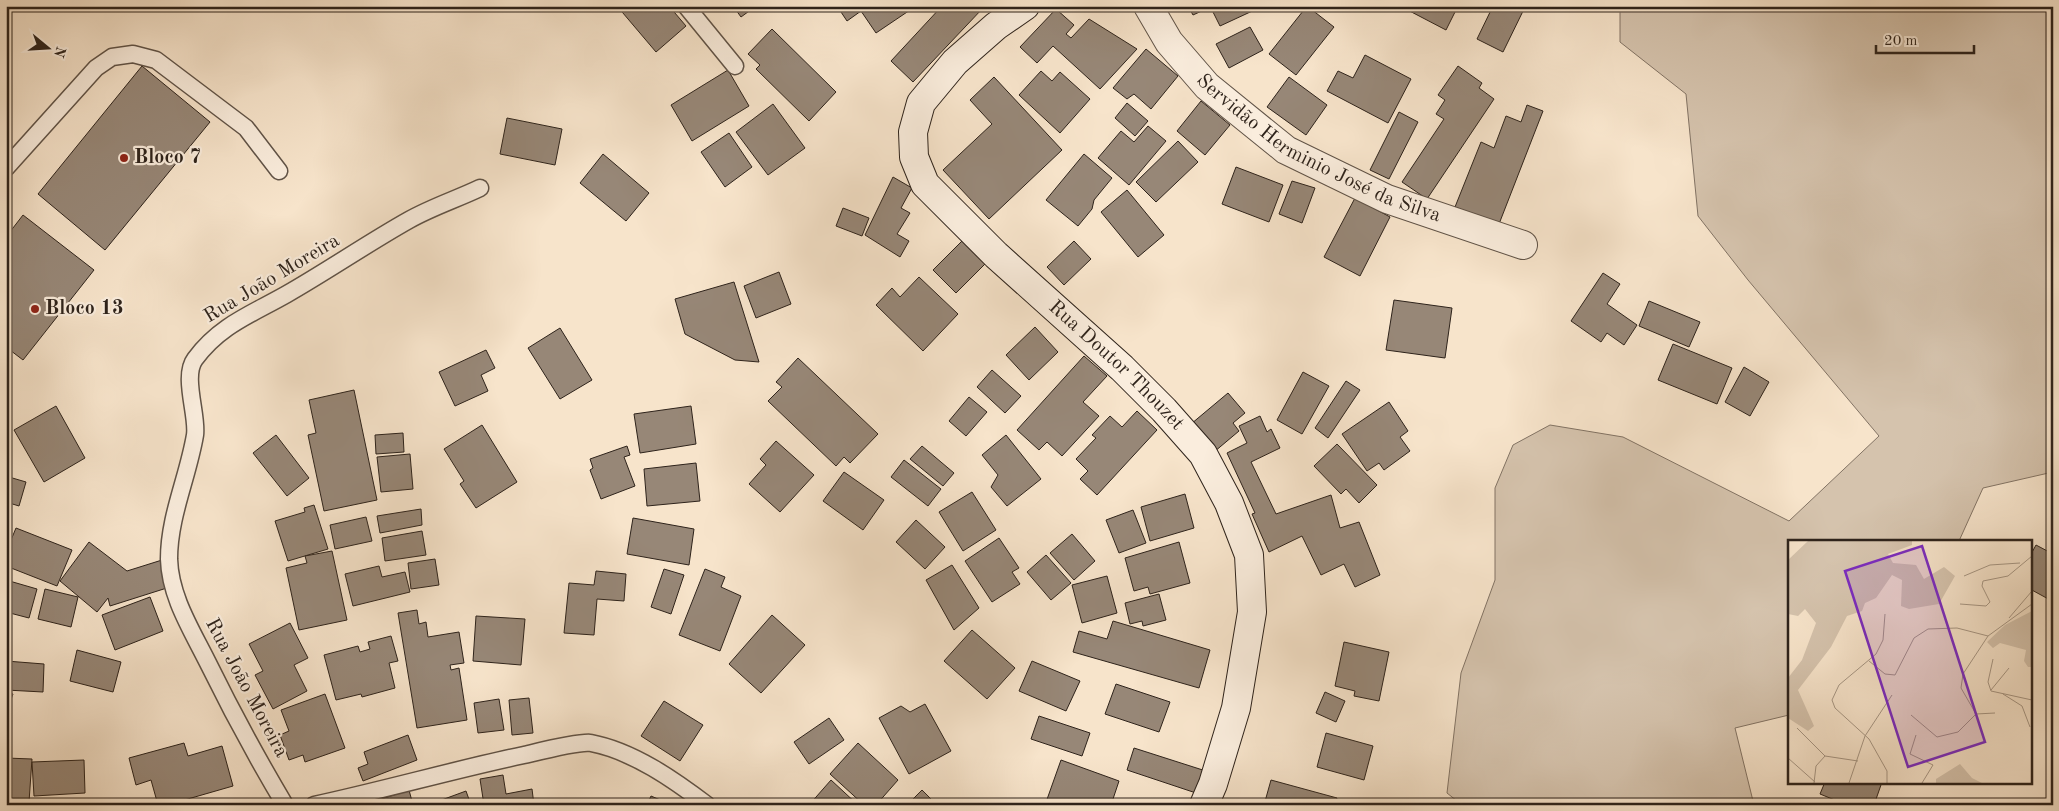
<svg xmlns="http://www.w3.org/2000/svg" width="2059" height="811" font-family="'Old Standard TT',serif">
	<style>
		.green { fill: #d5c3ad; stroke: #827364 }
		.building { fill: #978777; stroke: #2e231b }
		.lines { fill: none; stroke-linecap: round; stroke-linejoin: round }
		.lane-casing { stroke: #605347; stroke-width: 19 }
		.street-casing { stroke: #605347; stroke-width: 30 }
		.secondary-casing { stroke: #2e231b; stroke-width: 30 }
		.lane { stroke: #faeddd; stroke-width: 16 }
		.street { stroke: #faeddd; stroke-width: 28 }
		.secondary { stroke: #faeddd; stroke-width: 28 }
		.poi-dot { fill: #8f2418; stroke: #faeddd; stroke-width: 2 }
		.labels { text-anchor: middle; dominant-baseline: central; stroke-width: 4.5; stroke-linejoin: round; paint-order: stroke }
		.street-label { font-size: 20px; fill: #2e231b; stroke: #faeddd }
		.poi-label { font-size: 20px; font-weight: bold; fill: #2e231b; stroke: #faeddd; text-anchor: start }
		.inset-road { fill: none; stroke: #a79785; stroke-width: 1 }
		.view { fill: #7b2cbf; fill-opacity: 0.15; stroke: #7b2cbf; stroke-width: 2.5 }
		.inset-edge { fill: none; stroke: #2e231b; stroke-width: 2.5 }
	</style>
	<rect width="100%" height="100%" fill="#f7e4cb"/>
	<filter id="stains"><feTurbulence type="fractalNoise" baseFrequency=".004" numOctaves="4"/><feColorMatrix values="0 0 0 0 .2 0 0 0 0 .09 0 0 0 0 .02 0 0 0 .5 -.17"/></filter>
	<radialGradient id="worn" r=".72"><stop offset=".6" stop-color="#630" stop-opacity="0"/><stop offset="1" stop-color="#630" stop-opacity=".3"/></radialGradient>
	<!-- green -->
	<polygon class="green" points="1620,6 2053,6 2053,472 1983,488 1959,541 1789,541 1789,715 1735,728 1754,805 1462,805 1447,793 1461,673 1495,580 1495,488 1513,445 1550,425 1623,437 1789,521 1879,436 1748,280 1698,216 1686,94 1620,42"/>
	<!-- building -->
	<g class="building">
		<polygon points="617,6 669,6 686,26 656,52"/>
		<polygon points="733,6 756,6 741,17"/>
		<polygon points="837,6 916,6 876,33 861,11 847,21"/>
		<polygon points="942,6 980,6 983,8 913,82 891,61"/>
		<polygon points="1188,6 1204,6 1206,9 1193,15"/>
		<polygon points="1210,6 1261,6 1261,7 1220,26"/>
		<polygon points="1307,6 1334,27 1296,75 1269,54"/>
		<polygon points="1400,6 1458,6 1446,30"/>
		<polygon points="1493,6 1525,7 1503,52 1477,39"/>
		<polygon points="1056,9 1074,25 1066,34 1071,38 1089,19 1137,49 1100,89 1053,46 1037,63 1020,47"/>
		<polygon points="1250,27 1263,50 1229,68 1216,44"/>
		<polygon points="772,29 836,92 809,121 756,69 760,65 748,54"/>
		<polygon points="1146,49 1178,76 1151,109 1134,94 1127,99 1113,88"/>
		<polygon points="1365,55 1411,79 1388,123 1327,91 1338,71 1353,78"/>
		<polygon points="142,66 210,122 105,250 38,194"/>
		<polygon points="1458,66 1482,83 1479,88 1494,99 1427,199 1402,182 1444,119 1436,114 1445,100 1438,95"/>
		<polygon points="728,70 749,106 692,141 671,105"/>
		<polygon points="1041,71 1052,81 1060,72 1090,99 1060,133 1019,95"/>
		<polygon points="994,77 1062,150 989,219 943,170 992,124 970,100"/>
		<polygon points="1289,77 1327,105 1306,135 1267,107"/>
		<polygon points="1201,101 1230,125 1205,155 1177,131"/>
		<polygon points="1127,103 1148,121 1135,136 1115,118"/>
		<polygon points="773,104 805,148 768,175 736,132"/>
		<polygon points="1527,105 1543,111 1499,224 1455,207 1481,142 1494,148 1506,116 1521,122"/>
		<polygon points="1399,112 1418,122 1389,179 1370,170"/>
		<polygon points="507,118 562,129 555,165 500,154"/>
		<polygon points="1148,126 1166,141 1129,185 1098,158 1121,131 1134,142"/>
		<polygon points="729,133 752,167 725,187 701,152"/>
		<polygon points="1178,141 1198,162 1156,202 1136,182"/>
		<polygon points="603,154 649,193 626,221 580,183"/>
		<polygon points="1084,154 1112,178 1094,200 1092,209 1078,226 1046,200"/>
		<polygon points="1236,167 1283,185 1269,222 1222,204"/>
		<polygon points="893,177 912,188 901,208 910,213 897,234 909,241 900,257 865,235"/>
		<polygon points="1292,181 1315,188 1302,223 1279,214"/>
		<polygon points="1127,190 1164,235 1138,257 1101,212"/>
		<polygon points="1355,198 1390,217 1360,276 1324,257"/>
		<polygon points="843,208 869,218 862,236 836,226"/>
		<polygon points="23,215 94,270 23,360 6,347 6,237"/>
		<polygon points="966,237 988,261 956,293 933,270"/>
		<polygon points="1074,241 1091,259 1064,285 1047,267"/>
		<polygon points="779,272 791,304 756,318 744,286"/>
		<polygon points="1603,273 1620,284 1607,304 1637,325 1624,345 1607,333 1601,342 1571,321"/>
		<polygon points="919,277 958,314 923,351 876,305 892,288 900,297"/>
		<polygon points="734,282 759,362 735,360 685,334 675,299"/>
		<polygon points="1394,300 1452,308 1445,358 1386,350"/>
		<polygon points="1649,301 1700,322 1689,347 1639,326"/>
		<polygon points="1035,327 1058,352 1029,380 1006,355"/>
		<polygon points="560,328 592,380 560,399 528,348"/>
		<polygon points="1673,344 1732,368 1717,404 1658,380"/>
		<polygon points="486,350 495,368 481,375 488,391 455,406 439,372"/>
		<polygon points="1084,356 1107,376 1083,402 1099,416 1062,456 1047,442 1039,450 1017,430"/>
		<polygon points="798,358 878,434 850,463 844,457 836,466 768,401 782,387 776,382"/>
		<polygon points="1744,367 1769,382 1750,416 1725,402"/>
		<polygon points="992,370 1021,396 1005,413 977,387"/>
		<polygon points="1303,372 1329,386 1302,434 1277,420"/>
		<polygon points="1346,381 1360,390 1328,438 1315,428"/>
		<polygon points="354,390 377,500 324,511 308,435 316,433 309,400"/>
		<polygon points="1228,393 1245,413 1233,423 1239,431 1214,452 1191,424"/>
		<polygon points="969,397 987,412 966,436 949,421"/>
		<polygon points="1389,402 1408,431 1400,437 1410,451 1384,470 1379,463 1367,471 1342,434"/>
		<polygon points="56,406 85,458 44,482 14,430"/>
		<polygon points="691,406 696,444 640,453 634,414"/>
		<polygon points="1137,411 1157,430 1097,495 1080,479 1088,471 1076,459 1096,438 1092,435 1110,416 1122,427"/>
		<polygon points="1260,416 1267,432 1271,429 1280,448 1251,462 1276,514 1331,495 1340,528 1359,522 1380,575 1355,587 1344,564 1321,575 1302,536 1269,552 1252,514 1255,513 1227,453 1247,443 1239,426"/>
		<polygon points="482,425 517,482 476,508 460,484 464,481 444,449"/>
		<polygon points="403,433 404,452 376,454 375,435"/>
		<polygon points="276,435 309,478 287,496 253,453"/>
		<polygon points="1006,435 1041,479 1007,506 991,487 998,475 982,455"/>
		<polygon points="776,441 814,475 780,512 749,484 766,465 760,459"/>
		<polygon points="1337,444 1377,485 1359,503 1346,489 1341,494 1314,466"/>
		<polygon points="627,446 630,455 624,457 635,486 601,499 590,470 593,468 590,459"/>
		<polygon points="922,446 954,473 943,486 910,459"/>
		<polygon points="410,454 413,489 381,492 377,457"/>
		<polygon points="904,460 941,489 928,506 891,477"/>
		<polygon points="696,463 700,501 647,506 644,469"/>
		<polygon points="844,472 884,500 863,530 823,501"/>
		<polygon points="9,477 26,482 19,506 6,502 6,486"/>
		<polygon points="972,492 996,530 963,551 939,512"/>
		<polygon points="1185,494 1194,528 1150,541 1141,507"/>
		<polygon points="314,505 328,549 288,561 275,521 305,512 304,508"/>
		<polygon points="421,509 422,525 380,533 377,516"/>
		<polygon points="1133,510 1146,543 1119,553 1106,520"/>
		<polygon points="366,517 372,541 335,549 330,525"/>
		<polygon points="633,518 694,529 689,565 627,554"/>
		<polygon points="916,520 945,547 925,569 896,542"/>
		<polygon points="16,528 72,550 57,586 6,566 6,552"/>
		<polygon points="422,531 426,555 385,561 382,538"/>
		<polygon points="1072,534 1095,561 1074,580 1050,553"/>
		<polygon points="999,538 1019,568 1012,572 1020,584 992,602 965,561"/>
		<polygon points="89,542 127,571 162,560 170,587 110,606 108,598 97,612 60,581"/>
		<polygon points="1179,542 1190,583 1150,594 1148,587 1134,591 1125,558"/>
		<polygon points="2036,545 2053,554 2052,601 2030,589 2030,556"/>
		<polygon points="332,551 347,620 299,630 286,568 307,563 305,556"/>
		<polygon points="1046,555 1071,583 1051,600 1027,572"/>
		<polygon points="435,559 439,585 411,589 408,563"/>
		<polygon points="952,565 979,608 954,630 926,580"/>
		<polygon points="379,566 382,577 405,572 410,592 353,606 345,574"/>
		<polygon points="664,569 684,575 671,614 651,607"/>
		<polygon points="705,569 725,577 721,587 741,596 720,651 679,635"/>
		<polygon points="596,571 626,574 624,601 597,599 594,635 564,633 569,583 594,585"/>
		<polygon points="1107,576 1117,613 1082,623 1072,585"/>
		<polygon points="6,580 37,589 29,618 6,612"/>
		<polygon points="45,589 78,597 71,627 38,619"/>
		<polygon points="1159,594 1166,620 1143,626 1142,621 1130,624 1125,603"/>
		<polygon points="150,597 163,631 115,650 102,615"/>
		<polygon points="417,610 419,624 426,622 428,637 459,632 464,663 450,665 451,670 459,668 467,720 417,728 398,613"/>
		<polygon points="772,615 805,645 761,693 729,664"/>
		<polygon points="476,616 525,619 521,665 473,661"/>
		<polygon points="1113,621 1210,650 1199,688 1073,652 1079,631 1107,639"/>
		<polygon points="290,623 308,658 294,665 307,691 273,709 255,675 263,671 249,644"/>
		<polygon points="972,630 1015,668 987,699 944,661"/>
		<polygon points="391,636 398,661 389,663 395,688 362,697 361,694 336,700 324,655 358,646 360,652 370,649 368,642"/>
		<polygon points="1344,642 1389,652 1379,701 1354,696 1355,691 1335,686"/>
		<polygon points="77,650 121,662 113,692 70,681"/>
		<polygon points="6,661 44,664 43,692 6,690"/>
		<polygon points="1032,661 1080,681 1066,711 1019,691"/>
		<polygon points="1116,684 1170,702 1159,732 1105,714"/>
		<polygon points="6,692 13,694 6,713"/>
		<polygon points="1325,692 1345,701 1336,722 1316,713"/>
		<polygon points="325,694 345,748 305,762 303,755 289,760 280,735 289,731 281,710"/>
		<polygon points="529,698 533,733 512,735 509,700"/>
		<polygon points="499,699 504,730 478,733 474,703"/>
		<polygon points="664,701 703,725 680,761 641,736"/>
		<polygon points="925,704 951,751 909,774 879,718 901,706 910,712"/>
		<polygon points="1039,716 1090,733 1082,756 1031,739"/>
		<polygon points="829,718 844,740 809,764 794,742"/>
		<polygon points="1326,733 1373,746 1364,780 1317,767"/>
		<polygon points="408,735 417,760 363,781 358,768 368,764 364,752"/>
		<polygon points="184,743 188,756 222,746 233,786 167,805 158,805 151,780 136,785 129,758"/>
		<polygon points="858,743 898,780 876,805 864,805 830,774"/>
		<polygon points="1134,748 1209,772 1202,795 1127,770"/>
		<polygon points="6,758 32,759 29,802 6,801"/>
		<polygon points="84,760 85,793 34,796 32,762"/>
		<polygon points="1061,760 1119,781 1111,805 1045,805"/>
		<polygon points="503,775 506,794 532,789 534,805 484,805 480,779"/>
		<polygon points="831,780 858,805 809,805"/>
		<polygon points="1271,780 1337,798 1335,805 1264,805"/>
		<polygon points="1825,782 1882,782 1874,805 1847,805 1820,794"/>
		<polygon points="409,790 413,805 363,805"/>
		<polygon points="922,790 936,804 907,805"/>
		<polygon points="466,791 471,805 428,805"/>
		<polygon points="651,796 665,802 663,805 647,805"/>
		<polygon points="232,800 232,805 187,805"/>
	</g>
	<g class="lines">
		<!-- lane casing -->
		<g class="lane-casing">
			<g id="lane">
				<polyline points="686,6 735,66"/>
				<polyline points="6,168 96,68 112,57 133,54 156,60 246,128 279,171"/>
				<path d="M285 805C257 758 231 710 207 661 191 629 170 596 169 559 169 516 188 477 195 435 198 416 182 376 195 359 220 325 252 314 287 294 329 270 368 243 409 220 432 207 457 199 480 188"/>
				<path d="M314 805C384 790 453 770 524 755 537 752 580 741 591 743 633 751 674 780 707 805"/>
			</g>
		</g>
		<!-- street casing -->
		<g class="street-casing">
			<g id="street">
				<path id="s1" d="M1148 6 1169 42 1207 86 1286 150 1387 199 1523 245"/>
			</g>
		</g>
		<!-- secondary casing -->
		<g class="secondary-casing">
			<g id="secondary">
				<path id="s2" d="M1025 6 996 26 955 62 921 103 913 132 914 157 925 184 996 255 1122 368 1164 410 1203 454 1229 503 1249 555 1252 612 1236 708 1213 784 1204 805"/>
			</g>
		</g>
		<!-- lane -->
		<use href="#lane" class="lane"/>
		<!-- street -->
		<use href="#street" class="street"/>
		<!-- secondary -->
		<use href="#secondary" class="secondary"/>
	</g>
	<!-- markers -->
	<g class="poi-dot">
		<circle cx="124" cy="158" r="5"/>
		<circle cx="35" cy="309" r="5"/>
	</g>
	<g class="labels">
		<!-- street labels -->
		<g class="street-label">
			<text stroke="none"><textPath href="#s1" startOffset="229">Servidão Herminio José da Silva</textPath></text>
			<text transform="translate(272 279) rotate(-31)">Rua João Moreira</text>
			<text stroke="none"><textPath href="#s2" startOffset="491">Rua Doutor Thouzet</textPath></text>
			<text transform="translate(246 688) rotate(62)">Rua João Moreira</text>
		</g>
		<!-- poi labels -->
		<g class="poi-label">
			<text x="134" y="158">Bloco 7</text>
			<text x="45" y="309">Bloco 13</text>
		</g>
	</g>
	<!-- overview -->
	<g transform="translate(1788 540)">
		<rect width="244" height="244" fill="#f7e4cb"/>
		<path d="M20 1H124V5L100 14 105 23 128 25 136 39 156 27 167 36 151 64 121 69 113 66 114 40 104 35 88 58 77 63 74 71 59 76 43 107 10 150 26 186 20 191 0 178V138L14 120 28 83 17 69 10 76 0 74V20ZM244 71V127H240L236 121 238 110 212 103 205 108 199 102 217 85ZM172 224 184 238 194 243H148V239Z" fill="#d5c3ad"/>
		<path class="inset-road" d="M176 36 202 25 232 23M172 64 198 66 202 62 194 46 195 41 220 36 244 16M97 74 95 100 88 114 51 145 44 160 47 168 81 199 99 231V243M221 78 244 51M205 119 200 142 203 151 244 160M81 121 97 134 107 135 126 98 140 89 169 88 200 96M203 150 221 128M215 154 234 166 242 187M188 174 173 148 175 134 200 96 244 64M188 174 207 173M123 175 149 197 170 192 188 174M9 188 37 216M128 195 122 214 145 225 134 243M0 218 27 242M26 243 28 226 37 216 70 221M61 243 77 196 104 155"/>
		<path class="view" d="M134 6 197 202 120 227 57 31Z"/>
		<rect width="244" height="244" class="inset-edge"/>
	</g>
	<!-- margin -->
	<rect width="2059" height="811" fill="none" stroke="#f7e4cb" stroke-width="25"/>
	<rect x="8" y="8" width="2044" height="796" fill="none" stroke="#2e231b" stroke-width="2.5"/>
	<rect x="12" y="12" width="2034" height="786" fill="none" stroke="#2e231b"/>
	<!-- north arrow -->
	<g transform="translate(48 48) rotate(108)" stroke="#faeddd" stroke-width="4" paint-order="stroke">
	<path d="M0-4L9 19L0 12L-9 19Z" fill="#2e231b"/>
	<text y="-8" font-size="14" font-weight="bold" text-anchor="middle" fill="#2e231b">N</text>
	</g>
	<!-- scale -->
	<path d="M1876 45v8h98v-8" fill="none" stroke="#2e231b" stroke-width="2.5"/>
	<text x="1884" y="45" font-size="15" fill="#2e231b" stroke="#faeddd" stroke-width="4" paint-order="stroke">20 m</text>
	<rect width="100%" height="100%" filter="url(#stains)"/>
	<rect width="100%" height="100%" fill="url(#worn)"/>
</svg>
